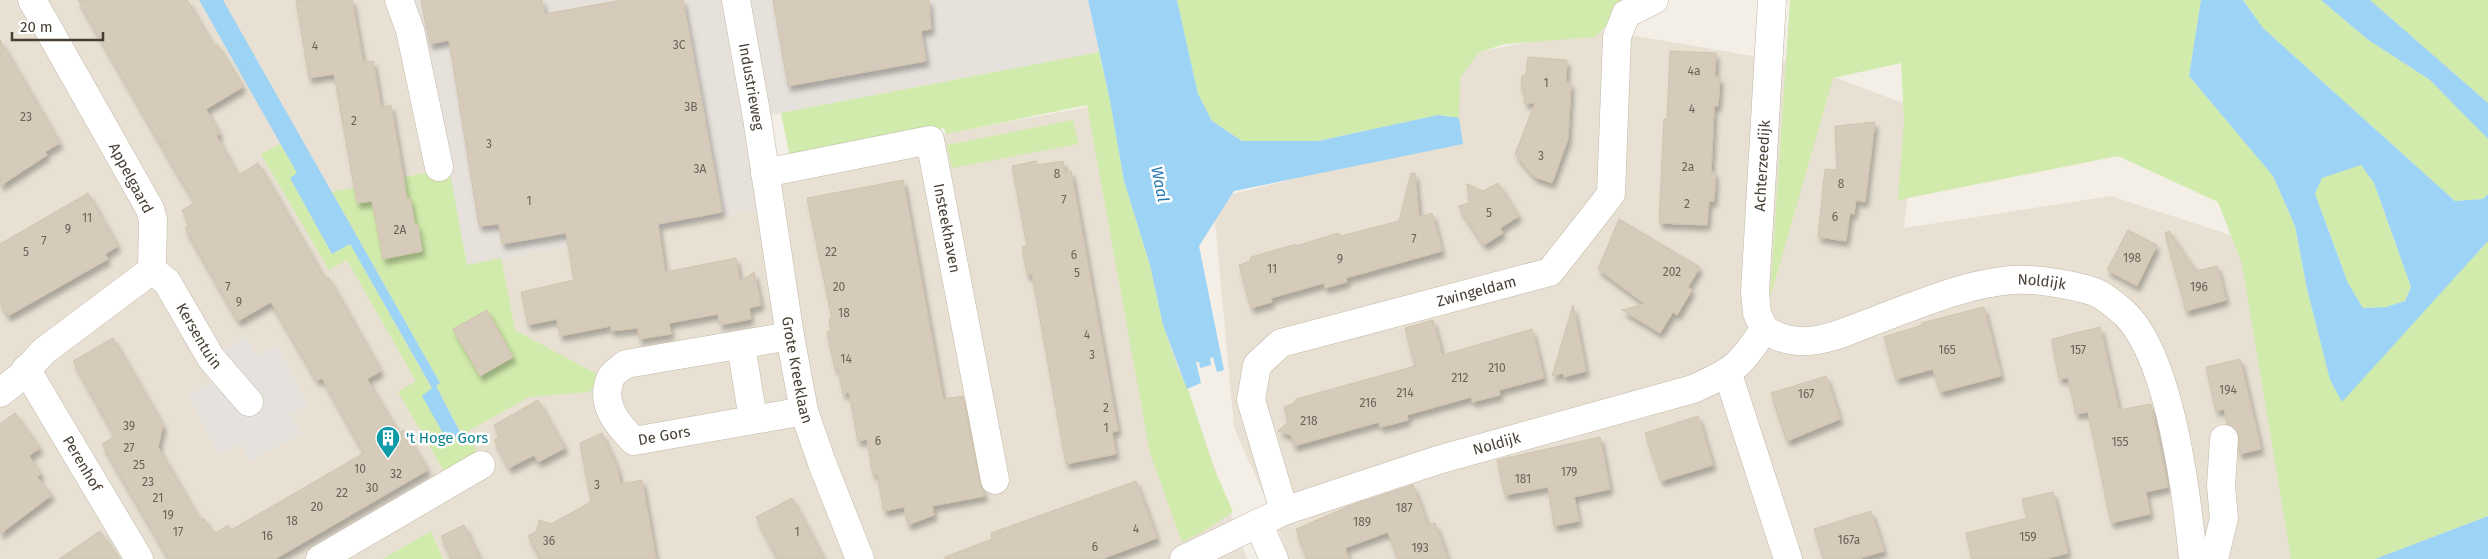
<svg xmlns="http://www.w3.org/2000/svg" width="2488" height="559" font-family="'Fira Sans',sans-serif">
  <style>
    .residential { fill: #e8e1d3 }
    .industrial { fill: #e6e1db }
    .green { fill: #d0ebab }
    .parking { fill: #e5e2de }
    .water { fill: #9dd3f5; fill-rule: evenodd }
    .building { fill: #d6cbba; stroke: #d2c3ad; filter: url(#shadow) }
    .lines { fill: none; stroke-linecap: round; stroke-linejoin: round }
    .minor-casing { stroke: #c0b7a7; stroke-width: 29 }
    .minor { stroke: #fff; stroke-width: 28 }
    .labels { text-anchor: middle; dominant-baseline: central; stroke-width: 5; stroke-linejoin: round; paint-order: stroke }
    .number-label { font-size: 12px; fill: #6b6256 }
    .street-label { font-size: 15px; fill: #473f34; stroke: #fff }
    .culture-label { font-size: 15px; fill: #0d838f; stroke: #fff; text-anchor: start }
    .water-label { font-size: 16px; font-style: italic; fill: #257ab2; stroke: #fff }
  </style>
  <defs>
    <filter id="shadow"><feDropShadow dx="3" dy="5.5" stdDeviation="2.5" flood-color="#0004"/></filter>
  </defs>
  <rect width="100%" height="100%" fill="#f4efe6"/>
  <!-- residential -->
  <g class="residential">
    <polygon points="0,0 396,0 790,163 1087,107 1247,559 0,559"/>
    <polygon points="1594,29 1800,64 1916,108 1904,228 2111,196 2252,242 2325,559 1288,559 1276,522 1234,428 1213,199 1448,140 1459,56"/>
  </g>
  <!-- industrial -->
  <polygon class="industrial" points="396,0 1088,0 1099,52 745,120 758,210 460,267"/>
  <!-- green -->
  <g class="green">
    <polygon points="1177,0 1627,0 1627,5 1595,37 1504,44 1478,53 1460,78 1459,118 1438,115 1318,141 1242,141 1212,121 1198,94"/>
    <polygon points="1790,0 2201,0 2189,76 2273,176 2295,226 2307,289 2330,380 2342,401 2488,241 2488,516 2375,559 2291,559 2242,264 2218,202 2118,156 1898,200 1904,121 1901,63 1833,78 1770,298"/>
    <polygon points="2243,0 2321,0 2367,39 2430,80 2488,139 2488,194 2483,199 2455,201 2263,28"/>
    <polygon points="2370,0 2488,0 2488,103"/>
    <polygon points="1099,52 1110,101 1124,181 1150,265 1163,325 1176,364 1189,392 1213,466 1233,512 1204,531 1182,542 1150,453 1087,105 946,134 944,128 790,157 781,113"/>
    <polygon points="1073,120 1078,144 952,168 947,145"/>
    <polygon points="280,144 297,173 290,178 332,254 350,244 432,389 422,396 461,433 436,386 440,383 332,192 449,168 467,265 501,258 515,330 600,376 590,392 529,397 468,431 478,454 444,471 398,392 416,381 347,260 329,270 261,154"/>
    <polygon points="2361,165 2374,183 2411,287 2405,301 2386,307 2363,308 2348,283 2315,194 2322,178"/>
    <polygon points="431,531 443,559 383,559"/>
  </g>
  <!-- parking -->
  <polygon class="parking" points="246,337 257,356 276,345 309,404 291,414 301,434 250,462 240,444 220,455 187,396 212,382 201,363"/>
  <!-- water -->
  <g class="water">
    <polygon points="199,0 223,0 440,383 436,386 461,434 448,442 422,396 432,388 350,244 332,254 290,178 297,173"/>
    <polygon points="1088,0 1177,0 1198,94 1212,121 1242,141 1318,141 1438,115 1459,118 1463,144 1234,191 1199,246 1224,370 1217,372 1213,357 1210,358 1211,365 1200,368 1199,362 1196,362 1201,383 1187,389 1163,325 1150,265 1124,181 1110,101"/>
    <path d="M2201,0H2243L2263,28L2455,201L2483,199L2488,194V241L2342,402L2330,380L2307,289L2295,226L2273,176L2189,76ZM2361,165L2374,183L2411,287L2405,301L2386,307L2363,308L2348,283L2315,194L2322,178Z"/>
    <polygon points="2321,0 2370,0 2488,103 2488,139 2430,80 2367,39"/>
    <polygon points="2488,516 2488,559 2375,559"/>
  </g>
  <!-- building -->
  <g class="building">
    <polygon points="78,0 187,0 214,46 217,44 243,87 206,109 220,134 216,135 238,175 258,163 325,279 328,277 381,371 367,379 399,433 404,430 428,470 275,559 169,559 102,444 115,436 73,361 113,338 163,425 158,447 200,520 204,518 214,534 228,525 231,530 364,453 322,378 317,381 271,302 238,321 185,228 190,226 182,210 195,203 161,145 166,142 160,143"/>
    <polygon points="296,0 352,0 363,62 373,61 381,107 391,105 407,199 410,198 415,225 418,225 422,251 383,259 372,201 357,203 334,74 309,78"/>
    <polygon points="421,0 542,0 545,14 622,0 683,0 722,212 658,224 665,272 736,258 740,282 754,272 761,305 749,308 751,319 720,325 718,314 669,323 671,334 639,339 638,328 611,331 611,326 560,336 557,319 528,325 521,292 574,280 566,233 502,244 499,224 479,226 449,40 430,44"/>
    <polygon points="773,0 929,0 931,29 921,31 926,61 788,86"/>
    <polygon points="0,40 60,143 45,152 47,155 0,186"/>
    <polygon points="1670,51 1716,53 1715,77 1720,77 1718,106 1714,106 1713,132 1711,172 1715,172 1715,186 1714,201 1709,201 1707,225 1659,223 1664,119 1667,119"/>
    <polygon points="1528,57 1567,60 1566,82 1571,83 1568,139 1552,183 1534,177 1515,154 1535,103 1524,103 1525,91 1521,89 1522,76 1526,74"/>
    <polygon points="1875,122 1865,202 1856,200 1854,214 1850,213 1846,241 1818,237 1825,169 1837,170 1835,126"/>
    <polygon points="1036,161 1037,165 1063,161 1065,173 1071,171 1118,431 1112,432 1116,454 1066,464 1032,274 1027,275 1022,247 1027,246 1012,166"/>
    <polygon points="1411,173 1415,173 1419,217 1432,213 1442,251 1346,278 1347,282 1325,288 1324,283 1271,298 1272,302 1251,308 1239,265 1250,261 1251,257 1296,244 1296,246 1338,233 1341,236 1399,221"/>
    <polygon points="903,180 943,399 963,396 980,483 985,496 932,506 934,515 908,525 904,507 884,511 877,474 873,475 867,439 858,441 849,392 843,394 838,368 835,369 827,332 831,331 829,319 832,318 807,198"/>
    <polygon points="1498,183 1519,216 1500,228 1503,233 1484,245 1458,206 1469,203 1467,184 1483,191"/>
    <polygon points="88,193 118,246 105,254 108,259 8,316 0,302 0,244"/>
    <polygon points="1619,219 1700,267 1688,287 1692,290 1677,315 1673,312 1660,333 1622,310 1645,304 1598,269"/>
    <polygon points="2128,230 2157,245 2137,286 2107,270"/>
    <polygon points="2169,231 2196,271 2217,266 2226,300 2186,311 2165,233"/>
    <polygon points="1573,305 1586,371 1564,377 1563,373 1552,376"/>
    <polygon points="1984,307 2001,376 1940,392 1933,369 1896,379 1884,337 1922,325 1921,323"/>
    <polygon points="487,310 513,357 480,376 453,329"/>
    <polygon points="1433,320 1442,355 1532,329 1544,378 1499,390 1500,395 1472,402 1471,397 1407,415 1408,420 1393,424 1380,427 1379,422 1294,446 1291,435 1278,431 1288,422 1284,407 1294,403 1296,399 1415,366 1405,328"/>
    <polygon points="2100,327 2119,410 2151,404 2168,487 2146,492 2150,514 2111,523 2088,412 2076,414 2068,378 2059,379 2052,343 2052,339"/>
    <polygon points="2240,359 2261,449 2239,454 2238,433 2228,424 2224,409 2216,411 2206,367"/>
    <polygon points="1826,376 1840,419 1787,441 1771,393"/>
    <polygon points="538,400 565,448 538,462 534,455 509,468 494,440 500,437 494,425"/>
    <polygon points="15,413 40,448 29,456 41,474 37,477 52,495 0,534 0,424"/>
    <polygon points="1698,416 1713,465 1661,481 1645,433"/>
    <polygon points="602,433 618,470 620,484 642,480 656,559 541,559 528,536 537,531 539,520 551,524 591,502 580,443"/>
    <polygon points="1600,437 1610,489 1574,497 1579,521 1554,526 1548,487 1505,495 1497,460"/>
    <polygon points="1136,481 1157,538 1102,559 945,559 945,557 992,539 991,533"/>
    <polygon points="1413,485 1428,526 1435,523 1448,559 1398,559 1388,532 1345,548 1349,559 1307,559 1296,529 1354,504"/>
    <polygon points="2053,492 2068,553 2045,559 1972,559 1966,533 2027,518 2022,499"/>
    <polygon points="792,498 824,559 778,559 756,517"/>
    <polygon points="1871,511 1884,551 1858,559 1824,559 1814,529"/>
    <polygon points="464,525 480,559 452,559 441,536"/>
    <polygon points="100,531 119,559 59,559"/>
  </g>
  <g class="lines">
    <defs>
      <g id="minor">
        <polyline points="399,0 410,30 439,167"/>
        <path id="s1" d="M736,0L757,118L790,336L804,411L822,463L860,559"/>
        <path id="s2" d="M765,173L930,140L995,480"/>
        <path id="s3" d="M152,270L167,282L211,358L249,402"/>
        <path id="s4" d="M1764,329C1803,355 1839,334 1879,319C1922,303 1965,284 2012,280C2034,278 2074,285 2095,292C2104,296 2115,305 2123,312C2170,354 2187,496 2193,559"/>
        <path id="s5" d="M1764,329L1757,313L1755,292L1772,0"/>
        <path id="s6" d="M790,336L626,364C621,368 614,372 611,377C599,403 617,424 634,441L804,411"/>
        <polyline points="741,345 753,419"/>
        <path id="s7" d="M26,369L139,559"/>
        <polyline points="1728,374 1788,559"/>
        <polyline points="0,393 20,377 44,351 152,270 153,220 150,209 32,0"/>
        <path id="s8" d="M1284,511L1251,400L1257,365L1281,343L1550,272L1611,194L1617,37L1626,14L1654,0"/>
        <polyline points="1258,523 1274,559"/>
        <polyline points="320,559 481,465"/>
        <path id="s9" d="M1184,559L1284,511L1438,460L1693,389C1733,371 1740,367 1764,329"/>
        <polyline points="2214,559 2224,518 2221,486 2224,439"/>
      </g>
    </defs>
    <!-- minor casing -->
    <use href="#minor" class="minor-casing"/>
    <!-- minor -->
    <use href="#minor" class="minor"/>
  </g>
  <!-- icons -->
  <defs>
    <symbol id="building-pin" viewBox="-11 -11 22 30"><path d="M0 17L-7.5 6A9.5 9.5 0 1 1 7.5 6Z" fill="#0f9aa8" stroke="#fff"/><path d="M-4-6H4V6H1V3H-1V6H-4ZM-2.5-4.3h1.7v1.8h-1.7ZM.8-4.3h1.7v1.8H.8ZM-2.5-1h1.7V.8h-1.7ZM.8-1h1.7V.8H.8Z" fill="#fff"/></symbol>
  </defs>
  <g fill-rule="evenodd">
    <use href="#building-pin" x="374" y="424" width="28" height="38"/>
  </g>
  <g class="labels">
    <!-- number labels -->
    <g class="number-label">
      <text x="679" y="45">3C</text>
      <text x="315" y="46">4</text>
      <text x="1694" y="71">4a</text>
      <text x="1546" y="83">1</text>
      <text x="691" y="107">3B</text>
      <text x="1692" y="109">4</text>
      <text x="26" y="117">23</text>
      <text x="354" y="121">2</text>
      <text x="489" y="144">3</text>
      <text x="1541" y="156">3</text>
      <text x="1688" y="167">2a</text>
      <text x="700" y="169">3A</text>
      <text x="1057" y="174">8</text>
      <text x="1841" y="184">8</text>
      <text x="1064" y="200">7</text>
      <text x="529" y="201">1</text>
      <text x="1687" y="204">2</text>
      <text x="1489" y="213">5</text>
      <text x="1835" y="217">6</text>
      <text x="87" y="218">11</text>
      <text x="68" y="229">9</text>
      <text x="400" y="230">2A</text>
      <text x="1414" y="239">7</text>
      <text x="44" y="241">7</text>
      <text x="26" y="252">5</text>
      <text x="831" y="252">22</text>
      <text x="1074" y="255">6</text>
      <text x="2132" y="258">198</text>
      <text x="1340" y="259">9</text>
      <text x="1272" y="269">11</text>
      <text x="1672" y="272">202</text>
      <text x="1077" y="273">5</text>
      <text x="228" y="287">7</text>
      <text x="839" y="287">20</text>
      <text x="2199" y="287">196</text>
      <text x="239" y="302">9</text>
      <text x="844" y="313">18</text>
      <text x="1087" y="335">4</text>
      <text x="1947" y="350">165</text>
      <text x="2078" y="350">157</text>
      <text x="1092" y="355">3</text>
      <text x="846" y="359">14</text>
      <text x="1497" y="368">210</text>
      <text x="1460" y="378">212</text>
      <text x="2228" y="390">194</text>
      <text x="1405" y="393">214</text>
      <text x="1806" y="394">167</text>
      <text x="1368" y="403">216</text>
      <text x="1106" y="408">2</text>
      <text x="1309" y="421">218</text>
      <text x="129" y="426">39</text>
      <text x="1106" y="428">1</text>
      <text x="878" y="441">6</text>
      <text x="2120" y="442">155</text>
      <text x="129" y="448">27</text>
      <text x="139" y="465">25</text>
      <text x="360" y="469">10</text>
      <text x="1569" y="472">179</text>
      <text x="396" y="474">32</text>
      <text x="1523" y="479">181</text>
      <text x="148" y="482">23</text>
      <text x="597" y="485">3</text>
      <text x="372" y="488">30</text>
      <text x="342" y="493">22</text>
      <text x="158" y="498">21</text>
      <text x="317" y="507">20</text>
      <text x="1404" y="508">187</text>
      <text x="168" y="515">19</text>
      <text x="292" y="521">18</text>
      <text x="1362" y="522">189</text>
      <text x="1136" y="529">4</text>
      <text x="178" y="532">17</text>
      <text x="797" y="532">1</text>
      <text x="267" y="536">16</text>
      <text x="2028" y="537">159</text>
      <text x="1849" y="540">167a</text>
      <text x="549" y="541">36</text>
      <text x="1095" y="547">6</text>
      <text x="1420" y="548">193</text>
    </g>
    <!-- street labels -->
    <g class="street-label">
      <text stroke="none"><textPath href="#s1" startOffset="88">Industrieweg</textPath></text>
      <text stroke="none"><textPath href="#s5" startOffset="165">Achterzeedijk</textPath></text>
      <text transform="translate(131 178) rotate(62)">Appelgaard</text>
      <text stroke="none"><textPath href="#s2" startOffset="258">Insteekhaven</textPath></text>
      <text stroke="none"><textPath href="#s4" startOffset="290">Noldijk</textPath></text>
      <text stroke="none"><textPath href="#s8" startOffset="386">Zwingeldam</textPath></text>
      <text stroke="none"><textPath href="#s3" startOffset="82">Kersentuin</textPath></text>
      <text stroke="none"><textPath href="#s1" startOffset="375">Grote Kreeklaan</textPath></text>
      <text stroke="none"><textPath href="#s6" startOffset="290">De Gors</textPath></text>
      <text stroke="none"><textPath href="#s9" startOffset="334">Noldijk</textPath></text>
      <text stroke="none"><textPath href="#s7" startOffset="110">Perenhof</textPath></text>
    </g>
    <!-- culture labels -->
    <g class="culture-label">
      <text x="406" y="438">'t Hoge Gors</text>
    </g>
    <!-- water labels -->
    <g class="water-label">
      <text transform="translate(1160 184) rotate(78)">Waal</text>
    </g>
  </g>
  <!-- scale -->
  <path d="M12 32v8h91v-8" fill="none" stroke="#473f34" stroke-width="2.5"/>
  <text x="20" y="32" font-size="15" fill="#473f34" stroke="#ffffff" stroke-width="4" paint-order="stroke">20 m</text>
</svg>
